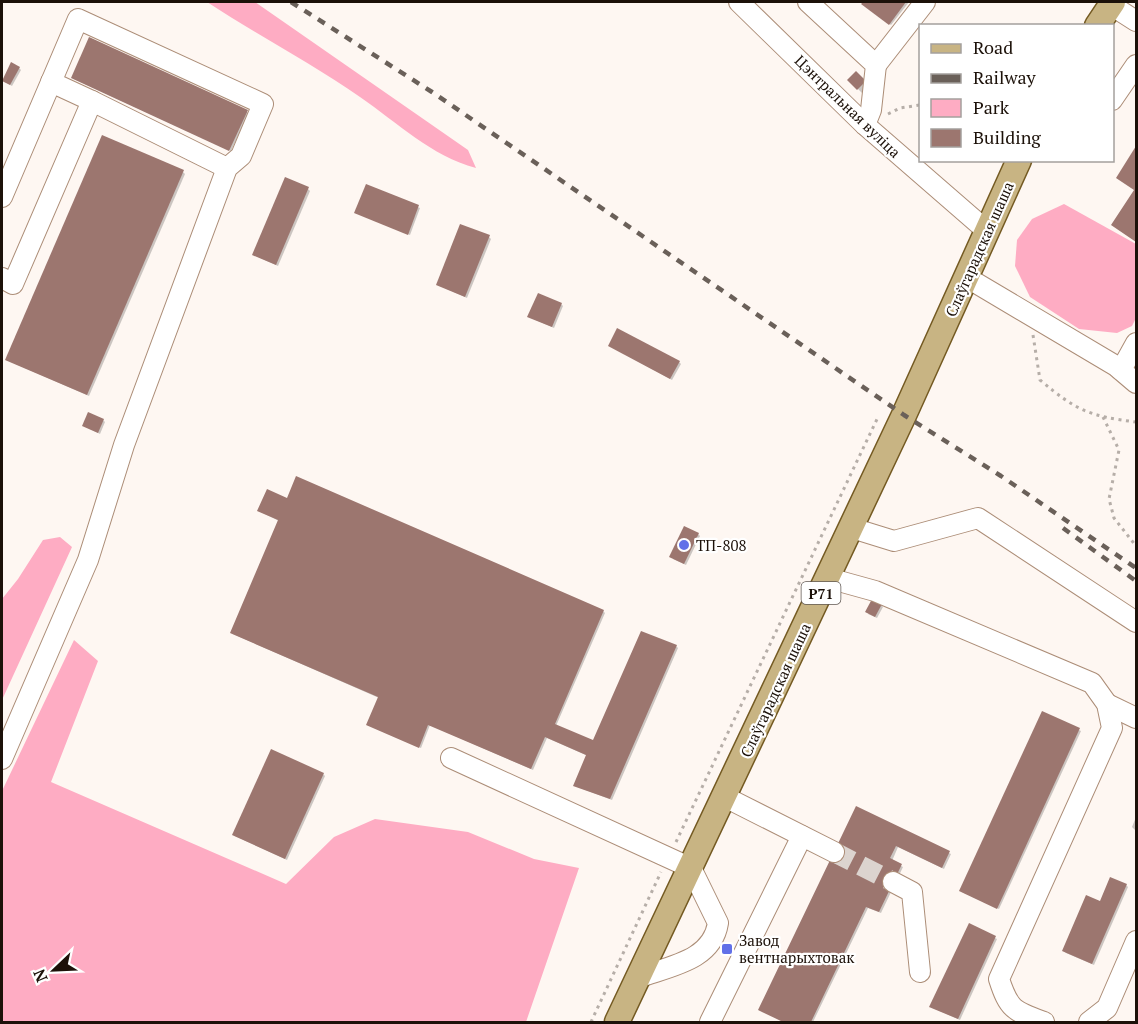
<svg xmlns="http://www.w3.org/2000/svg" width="1138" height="1024" font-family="'PT Serif',serif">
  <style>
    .green { fill: #feacc3 }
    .shadow { fill: #0003 }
    .building { fill: #9c766f }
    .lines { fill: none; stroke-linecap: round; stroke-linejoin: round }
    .minor-tunnel { stroke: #dcd4cf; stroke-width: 20; stroke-dasharray: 20 10; stroke-linecap: butt }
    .minor-casing { stroke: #ac8d77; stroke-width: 22 }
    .major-casing { stroke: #745a22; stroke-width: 27 }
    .path { stroke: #b6aea8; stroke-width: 3; stroke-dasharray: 3 4.5; stroke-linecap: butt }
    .minor { stroke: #fff; stroke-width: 20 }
    .major { stroke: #c8b483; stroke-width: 24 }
    .rail { stroke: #6a6059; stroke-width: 4.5; stroke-dasharray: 8 8; stroke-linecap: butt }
    .poi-dot { fill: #6170e8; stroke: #fff; stroke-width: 2 }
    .labels { text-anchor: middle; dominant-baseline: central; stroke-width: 4.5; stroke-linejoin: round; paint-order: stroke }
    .shield { fill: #fff; stroke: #605853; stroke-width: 1.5 }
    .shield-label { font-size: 14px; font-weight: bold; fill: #1c1109 }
    .street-label { font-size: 15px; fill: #1c1109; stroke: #fff }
    .poi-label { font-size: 15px; fill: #1c1109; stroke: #fff; text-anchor: start }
  </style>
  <rect width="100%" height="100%" fill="#fef7f2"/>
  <!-- green -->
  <g class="green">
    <path d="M207,2H255L468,150L476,168C431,156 398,123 360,97C311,63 257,35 207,2Z"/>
    <polygon points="1064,204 1136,244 1136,318 1132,326 1117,333 1079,329 1030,297 1015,266 1017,240 1032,219"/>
    <polygon points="60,537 72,547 2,700 2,599 18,579 43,540"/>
    <polygon points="74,640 98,661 51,782 286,884 334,837 375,819 468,832 534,859 579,868 526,1022 2,1022 2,791"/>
  </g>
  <!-- shadow -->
  <g class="shadow">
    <polygon points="865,2 909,2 891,25 865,5"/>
    <polygon points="19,68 21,70 12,86 5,82"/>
    <polygon points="856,73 870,86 862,93 849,80"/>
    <polygon points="74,79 247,112 249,113 231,151"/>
    <polygon points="1136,149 1136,241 1113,225 1136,190 1118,177"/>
    <polygon points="183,172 185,174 89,396 9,361"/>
    <polygon points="366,186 420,208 410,235 356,213"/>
    <polygon points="308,189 310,191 278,266 256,256"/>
    <polygon points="489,237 491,239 467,298 438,285"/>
    <polygon points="561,304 563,306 554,328 529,317"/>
    <polygon points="610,346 679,362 681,364 672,380"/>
    <polygon points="103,420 105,422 100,434 84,426"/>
    <polygon points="259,511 603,611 605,613 556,726 594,742 676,646 678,648 612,800 575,786 588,756 547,738 533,770 430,725 421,748 370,726 379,698 233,634 279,521"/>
    <polygon points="698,534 700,536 686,565 673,559"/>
    <polygon points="881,605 883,607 877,618 868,614"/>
    <polygon points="1079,730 1081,731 999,909 962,892"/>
    <polygon points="323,774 325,776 287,860 235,836"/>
    <polygon points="857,808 951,854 944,869 898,847 892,861 903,867 881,913 868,908 813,1022 784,1022 760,1010"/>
    <polygon points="1136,817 1136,831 1132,827"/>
    <polygon points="1126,885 1128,887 1094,965 1066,953 1064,951 1101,903"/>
    <polygon points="969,925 997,939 960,1020 933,1008"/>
  </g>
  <!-- building -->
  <g class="building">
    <polygon points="863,2 906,2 889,25 861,4"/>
    <polygon points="89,37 248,110 229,151 71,78"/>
    <polygon points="11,62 20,67 10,85 2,81"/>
    <polygon points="856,71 866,81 857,90 847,80"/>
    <polygon points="102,135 184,170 87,395 5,360"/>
    <polygon points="1136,146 1136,242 1111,225 1134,190 1116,178"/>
    <polygon points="285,177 309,187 276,265 252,255"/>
    <polygon points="366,184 419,205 408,235 354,213"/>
    <polygon points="460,224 490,235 465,297 436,285"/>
    <polygon points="538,293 562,303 552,327 527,317"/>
    <polygon points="617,328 680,361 670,379 608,346"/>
    <polygon points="88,412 104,419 98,433 82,426"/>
    <polygon points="296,476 604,610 555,724 593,740 641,631 677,645 610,799 573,786 586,755 545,737 531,769 428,725 419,748 366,725 378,697 230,633 278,520 257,511 267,489 287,498"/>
    <polygon points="684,526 699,533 684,564 669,557"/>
    <polygon points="872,599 882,604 875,617 865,612"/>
    <polygon points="1042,711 1080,728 997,909 959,891"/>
    <polygon points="271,749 324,773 285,859 232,835"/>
    <polygon points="856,806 950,851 942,868 896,846 890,858 902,864 879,912 866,907 811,1022 783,1022 758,1010"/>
    <polygon points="1110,877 1127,884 1092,964 1062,951 1086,895 1100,901"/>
    <polygon points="969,923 996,936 958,1019 929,1007"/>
  </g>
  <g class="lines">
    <!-- minor-tunnel -->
    <polyline class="minor-tunnel" points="834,852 893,882"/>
    <defs>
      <g id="minor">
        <polyline points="739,2 865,125 987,231"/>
        <polyline points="808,2 876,65 871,110 865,125"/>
        <polyline points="1111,5 1136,21"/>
        <polyline points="876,65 925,2"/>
        <polyline points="51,82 92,101"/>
        <polyline points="1112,100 1136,65"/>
        <polyline points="2,197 78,19 263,104 241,156 227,168 124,445 88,560 2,759"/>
        <polyline points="966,277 1116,366 1136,383"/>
        <polyline points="2,278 13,284 92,101 227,168"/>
        <polyline points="1121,370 1136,343"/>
        <polyline points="852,528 894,541 978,518 1136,622"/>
        <path d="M828,578L875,591L1092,683L1107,704L1112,728L999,979C1009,1010 1014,1011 1044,1022"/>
        <polyline points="1107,704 1136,718"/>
        <path d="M451,758L691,868L718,923C712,961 670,966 637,978"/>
        <polyline points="725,797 834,852"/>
        <polyline points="893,882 912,892 920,972"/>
        <polyline points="710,1022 802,836"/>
        <polyline points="1089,1022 1107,1008 1136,941"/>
      </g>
      <g id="major">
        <polyline points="1097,26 1113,2"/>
        <polyline points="617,1022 904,415 1019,160"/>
      </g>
    </defs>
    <!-- minor casing -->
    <use href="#minor" class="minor-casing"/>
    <!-- major casing -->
    <use href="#major" class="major-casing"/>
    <!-- path -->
    <g class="path">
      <polyline points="888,114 900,108 920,105"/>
      <path d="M1033,335L1040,380C1077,411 1089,416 1136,422"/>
      <polyline points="1103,417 1119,450 1109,499 1114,518 1136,546"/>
      <polyline points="676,842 878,417"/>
      <polyline points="591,1022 661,872"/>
    </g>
    <!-- minor -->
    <use href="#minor" class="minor"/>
    <!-- major -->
    <use href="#major" class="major"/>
    <!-- rail -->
    <g class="rail">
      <polyline points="291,2 432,92 904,415 1001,476 1136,568"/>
      <polyline points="1063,528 1136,581"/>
    </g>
  </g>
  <!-- markers -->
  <g class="poi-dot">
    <circle cx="684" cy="545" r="6"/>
    <rect x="721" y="943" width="12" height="12" rx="3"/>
  </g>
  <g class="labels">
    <!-- shield labels -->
    <rect class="shield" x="801.5" y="582" width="39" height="22" rx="4.5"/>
    <g class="shield-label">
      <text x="821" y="593">Р71</text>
    </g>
    <!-- street labels -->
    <g class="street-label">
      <text transform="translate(848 106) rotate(44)">Цэнтральная вуліца</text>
      <text transform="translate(979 249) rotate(-66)">Слаўгарадская шаша</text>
      <text transform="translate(775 690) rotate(-65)">Слаўгарадская шаша</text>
    </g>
    <!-- poi labels -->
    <g class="poi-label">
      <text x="696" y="545">ТП-808</text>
      <text x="739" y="940">Завод<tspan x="739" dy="17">вентнарыхтовак</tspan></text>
    </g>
  </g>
  <!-- border -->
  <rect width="1138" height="1024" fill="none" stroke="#1c1109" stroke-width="6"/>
  <!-- legend -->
  <rect x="919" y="24" width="195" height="138" fill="#ffffff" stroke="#a4a09d" stroke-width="1.5"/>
  <rect x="931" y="44" width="30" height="9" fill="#c8b483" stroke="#a4a09d" stroke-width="1.5"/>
  <text x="973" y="54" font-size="18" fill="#1c1109">Road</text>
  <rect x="931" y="74" width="30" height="9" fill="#6a6059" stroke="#a4a09d" stroke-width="1.5"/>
  <text x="973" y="84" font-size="18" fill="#1c1109">Railway</text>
  <rect x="931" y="99" width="30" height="18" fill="#feacc3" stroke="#a4a09d" stroke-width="1.5"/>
  <text x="973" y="114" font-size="18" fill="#1c1109">Park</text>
  <rect x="931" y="129" width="30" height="18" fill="#9c766f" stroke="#a4a09d" stroke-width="1.5"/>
  <text x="973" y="144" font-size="18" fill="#1c1109">Building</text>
  <!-- north arrow -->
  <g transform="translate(54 970) rotate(247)" stroke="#ffffff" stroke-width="4.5" paint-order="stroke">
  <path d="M0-4.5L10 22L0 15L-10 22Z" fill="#1c1109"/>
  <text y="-9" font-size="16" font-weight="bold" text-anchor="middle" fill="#1c1109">N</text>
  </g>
</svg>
